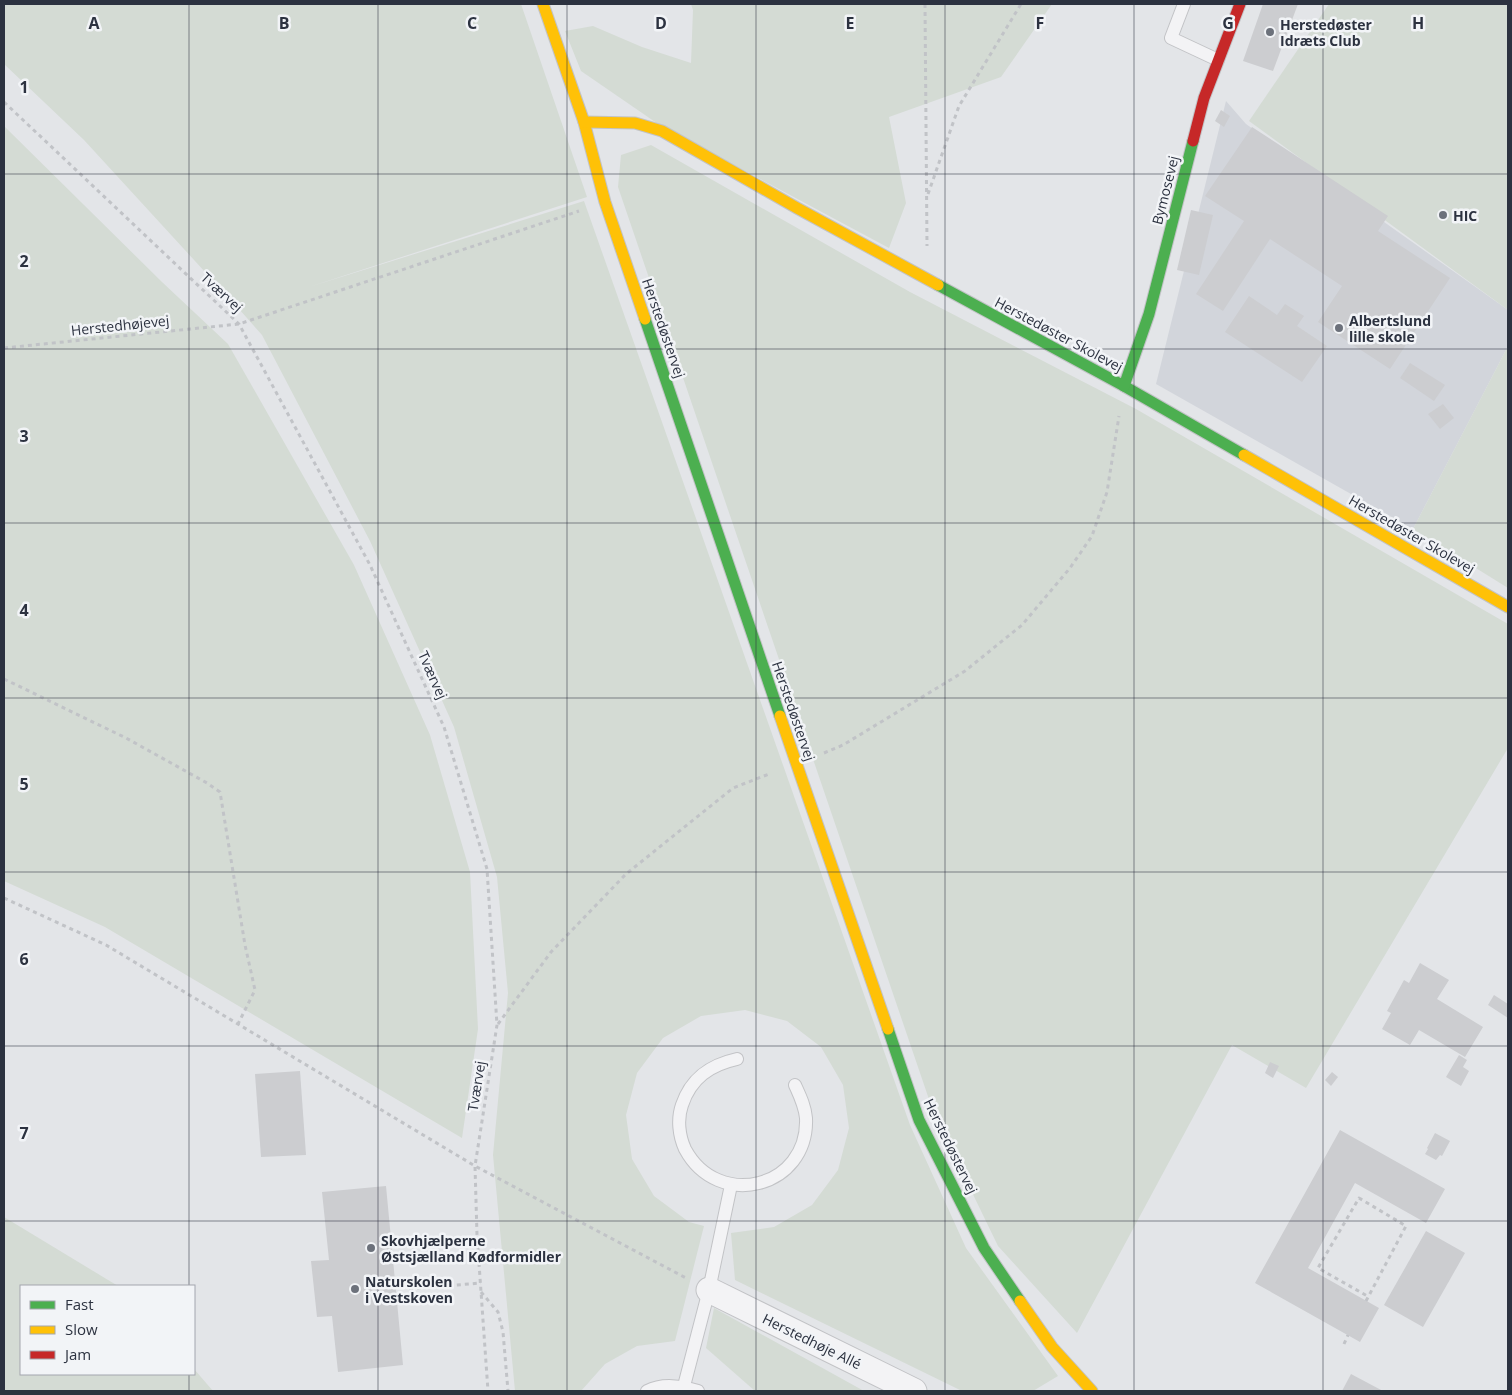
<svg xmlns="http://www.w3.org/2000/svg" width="1512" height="1395" font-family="'Open Sans',sans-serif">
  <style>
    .built { fill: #d2d5db }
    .green { fill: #d4dbd4 }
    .building { fill: #cccdd0 }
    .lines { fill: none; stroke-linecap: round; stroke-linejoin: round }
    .lane-casing { stroke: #c2c3c6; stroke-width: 14 }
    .street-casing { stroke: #c2c3c6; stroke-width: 27 }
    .fast-casing { stroke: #c2c3c6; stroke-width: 13 }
    .slow-casing { stroke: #c2c3c6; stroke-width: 13 }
    .jam-casing { stroke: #c2c3c6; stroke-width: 13 }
    .path { stroke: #c1c3c7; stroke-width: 3; stroke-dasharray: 4 4; stroke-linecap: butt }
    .lane { stroke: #f3f3f5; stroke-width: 12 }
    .street { stroke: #f3f3f5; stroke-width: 25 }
    .fast { stroke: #4caf50; stroke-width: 11 }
    .slow { stroke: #ffc107; stroke-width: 11 }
    .jam { stroke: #c62828; stroke-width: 11 }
    .grid { fill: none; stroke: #2c3240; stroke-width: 1; stroke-opacity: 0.55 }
    .poi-dot { fill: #6c717b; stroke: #f2f4f7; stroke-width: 2 }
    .labels { text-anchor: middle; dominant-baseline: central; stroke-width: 5; stroke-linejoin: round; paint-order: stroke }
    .poi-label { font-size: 14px; font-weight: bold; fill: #2c3240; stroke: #f2f4f7; text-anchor: start }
    .street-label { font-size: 14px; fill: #2c3240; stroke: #f2f4f7 }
    .grid-label { font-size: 16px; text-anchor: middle; font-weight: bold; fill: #2c3240; stroke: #f2f4f7; stroke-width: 5; stroke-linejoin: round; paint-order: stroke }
  </style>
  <rect width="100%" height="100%" fill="#e3e5e8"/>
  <!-- built -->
  <polygon class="built" points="1226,101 1246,124 1508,310 1508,346 1413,529 1156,384"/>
  <!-- green -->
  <g class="green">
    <polygon points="4,4 521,4 587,197 309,287 584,201 910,1125 966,1248 1058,1376 1033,1391 962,1391 735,1280 731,1233 774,1227 812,1205 838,1170 849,1128 843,1085 821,1047 787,1021 745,1010 701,1016 663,1038 637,1073 626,1115 632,1159 654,1196 689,1222 704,1226 675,1341 637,1346 605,1364 581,1391 515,1391 493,1155 508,993 497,877 454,727 370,541 262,335 239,309 84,140 4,64"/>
    <polygon points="691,4 1052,4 1001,77 889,117 906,203 889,248 661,126 581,71 565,31 593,26 642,47 691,63 693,10"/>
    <polygon points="1329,4 1508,4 1508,310 1249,121"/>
    <polygon points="4,126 162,282 228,344 354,565 430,735 470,872 478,1029 462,1138 105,927 4,881"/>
    <polygon points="651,145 910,292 1136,409 1508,624 1508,748 1306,1088 1232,1045 1077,1333 998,1246 934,1114 618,187 621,155"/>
    <polygon points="1508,346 1508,588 1413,529"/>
    <polygon points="4,1217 118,1286 21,1286 21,1374 194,1374 194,1369 213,1391 4,1391"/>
    <polygon points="714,1308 864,1391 755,1391 706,1348"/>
  </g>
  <!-- building -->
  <g class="building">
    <polygon points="1263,4 1298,4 1273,71 1243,61"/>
    <polygon points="1221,110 1230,116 1224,127 1215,121"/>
    <polygon points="1252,127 1388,216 1378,231 1450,278 1390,369 1318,322 1342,286 1270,239 1223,311 1196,294 1244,221 1205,196"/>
    <polygon points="1191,210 1213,215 1199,275 1177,270"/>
    <polygon points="1249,296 1277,315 1285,304 1304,316 1297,326 1327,346 1302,382 1225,332"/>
    <polygon points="1410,363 1445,385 1434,401 1400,378"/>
    <polygon points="1443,404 1454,418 1440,429 1428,414"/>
    <polygon points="1420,963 1449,980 1437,999 1483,1027 1465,1057 1419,1030 1410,1045 1382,1029 1391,1013 1387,1011 1404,980 1409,983"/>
    <polygon points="1494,995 1508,1004 1508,1018 1488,1005"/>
    <polygon points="1459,1055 1467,1060 1463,1067 1469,1071 1461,1086 1446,1077"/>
    <polygon points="1270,1062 1279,1066 1273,1078 1265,1073"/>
    <polygon points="300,1071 306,1155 261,1157 255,1074"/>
    <polygon points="1332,1072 1338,1077 1331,1086 1325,1080"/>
    <polygon points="1340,1130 1445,1189 1426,1223 1355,1183 1308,1268 1379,1308 1360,1342 1255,1283"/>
    <polygon points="1435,1133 1450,1141 1442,1156 1440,1155 1436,1160 1425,1154 1428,1149 1427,1148"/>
    <polygon points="386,1186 403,1365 338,1372 332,1316 317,1317 311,1261 329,1260 322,1192"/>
    <polygon points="1426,1231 1465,1253 1423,1327 1384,1305"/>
    <polygon points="1351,1374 1383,1391 1342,1391"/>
  </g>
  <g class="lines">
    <defs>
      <g id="lane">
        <polyline points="1184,4 1171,38 1218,60"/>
        <path d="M737,1059C710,1065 691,1078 682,1105C677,1119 679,1136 685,1149C718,1211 809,1188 806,1118C805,1106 800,1096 795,1085"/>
        <polyline points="684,1386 709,1290 731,1185"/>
        <path d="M647,1391C663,1383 681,1386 698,1391"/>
      </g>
      <polyline id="street" points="709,1290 914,1391"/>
      <g id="fast">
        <polyline points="938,285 1124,386 1244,455"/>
        <polyline points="645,319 780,716"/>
        <polyline points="1124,386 1149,314 1193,141"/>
        <polyline points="888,1029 919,1120 984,1248 1020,1301"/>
      </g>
      <g id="slow">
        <polyline points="543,4 584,122 605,202 645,319"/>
        <polyline points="584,122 635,123 662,131 797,208 938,285"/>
        <polyline points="1244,455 1508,607"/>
        <polyline points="780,716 888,1029"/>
        <polyline points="1020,1301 1052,1347 1092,1391"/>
      </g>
      <polyline id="jam" points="1193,141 1204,98 1240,4"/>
    </defs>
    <!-- lane casing -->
    <use href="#lane" class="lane-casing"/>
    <!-- street casing -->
    <use href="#street" class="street-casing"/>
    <!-- fast casing -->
    <use href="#fast" class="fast-casing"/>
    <!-- slow casing -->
    <use href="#slow" class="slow-casing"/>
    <!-- jam casing -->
    <use href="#jam" class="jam-casing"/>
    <!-- path -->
    <g class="path">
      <polyline points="925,4 927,246"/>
      <polyline points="4,102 239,324 370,565 444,727 487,869 497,1025 475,1166 477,1235 488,1391"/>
      <polyline points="928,194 959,106 1021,4"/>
      <polyline points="4,348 239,324 579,211"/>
      <polyline points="4,679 126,738 207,783 220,792 245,945 255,990 238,1024"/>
      <polyline points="824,753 843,745 965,671 1022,625 1070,568 1092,536 1107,492 1119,416"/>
      <polyline points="4,898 106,945 475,1166 686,1278"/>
      <polyline points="498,1024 551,952 626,874 733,788 769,774"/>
      <polyline points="409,1289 481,1283"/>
      <polyline points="481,1292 498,1312 503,1332 508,1391"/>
      <polyline points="1366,1301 1406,1226 1359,1198 1318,1268 1369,1297"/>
      <polyline points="1344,1344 1348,1335"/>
    </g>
    <!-- lane -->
    <use href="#lane" class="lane"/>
    <!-- street -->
    <use href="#street" class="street"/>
    <!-- fast -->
    <use href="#fast" class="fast"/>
    <!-- slow -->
    <use href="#slow" class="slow"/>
    <!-- jam -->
    <use href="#jam" class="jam"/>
  </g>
  <!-- grid -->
  <path class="grid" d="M189,4V1286M378,4V1391M567,4V1391M756,4V1391M945,4V1391M1134,4V1391M1323,4V1391M4,174H1508M4,349H1508M4,523H1508M4,698H1508M4,872H1508M4,1046H1508M4,1221H1508M189,1374V1391"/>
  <!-- markers -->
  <g class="poi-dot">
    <circle cx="1270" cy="32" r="5"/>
    <circle cx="1443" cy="215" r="5"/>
    <circle cx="1339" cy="328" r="5"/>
    <circle cx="371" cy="1248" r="5"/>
    <circle cx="355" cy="1289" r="5"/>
  </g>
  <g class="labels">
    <!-- poi labels -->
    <g class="poi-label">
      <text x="1280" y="24">Herstedøster<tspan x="1280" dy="16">Idræts Club</tspan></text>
      <text x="1453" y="215">HIC</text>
      <text x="1349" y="320">Albertslund<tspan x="1349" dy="16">lille skole</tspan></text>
      <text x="381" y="1240">Skovhjælperne<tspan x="381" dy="16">Østsjælland Kødformidler</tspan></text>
      <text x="365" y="1281">Naturskolen<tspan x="365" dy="16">i Vestskoven</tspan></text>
    </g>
    <!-- street labels -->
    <g class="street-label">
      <text transform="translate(1165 190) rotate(-76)">Bymosevej</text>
      <text transform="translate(222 292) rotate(43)">Tværvej</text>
      <text transform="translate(120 325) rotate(-6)">Herstedhøjevej</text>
      <text transform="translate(664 328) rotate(71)">Herstedøstervej</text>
      <text transform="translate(1059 334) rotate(28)">Herstedøster Skolevej</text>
      <text transform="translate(1412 534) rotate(30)">Herstedøster Skolevej</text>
      <text transform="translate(433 675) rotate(66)">Tværvej</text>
      <text transform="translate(794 711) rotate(71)">Herstedøstervej</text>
      <text transform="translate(476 1086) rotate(-81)">Tværvej</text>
      <text transform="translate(951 1146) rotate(64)">Herstedøstervej</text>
      <text transform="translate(812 1341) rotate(26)">Herstedhøje Allé</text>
    </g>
  </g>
  <g class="grid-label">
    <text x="94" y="29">A</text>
    <text x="284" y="29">B</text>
    <text x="472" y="29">C</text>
    <text x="661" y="29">D</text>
    <text x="850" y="29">E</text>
    <text x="1040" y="29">F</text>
    <text x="1228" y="29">G</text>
    <text x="1418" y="29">H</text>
    <text x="24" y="93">1</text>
    <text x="24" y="267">2</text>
    <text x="24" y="442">3</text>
    <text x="24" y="616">4</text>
    <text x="24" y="790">5</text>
    <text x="24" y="965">6</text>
    <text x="24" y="1139">7</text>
  </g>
  <!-- border -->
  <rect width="1512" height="1395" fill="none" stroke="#2c3240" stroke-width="10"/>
  <!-- legend -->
  <rect x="20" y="1285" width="175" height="90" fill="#f2f4f7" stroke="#a3a6ae"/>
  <rect x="30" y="1301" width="25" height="8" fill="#4caf50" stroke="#a3a6ae"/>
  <text x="65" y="1310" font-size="15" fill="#2c3240">Fast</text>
  <rect x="30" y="1326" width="25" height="8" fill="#ffc107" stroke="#a3a6ae"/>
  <text x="65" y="1335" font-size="15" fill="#2c3240">Slow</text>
  <rect x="30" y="1351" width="25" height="8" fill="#c62828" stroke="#a3a6ae"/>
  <text x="65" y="1360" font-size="15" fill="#2c3240">Jam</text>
</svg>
